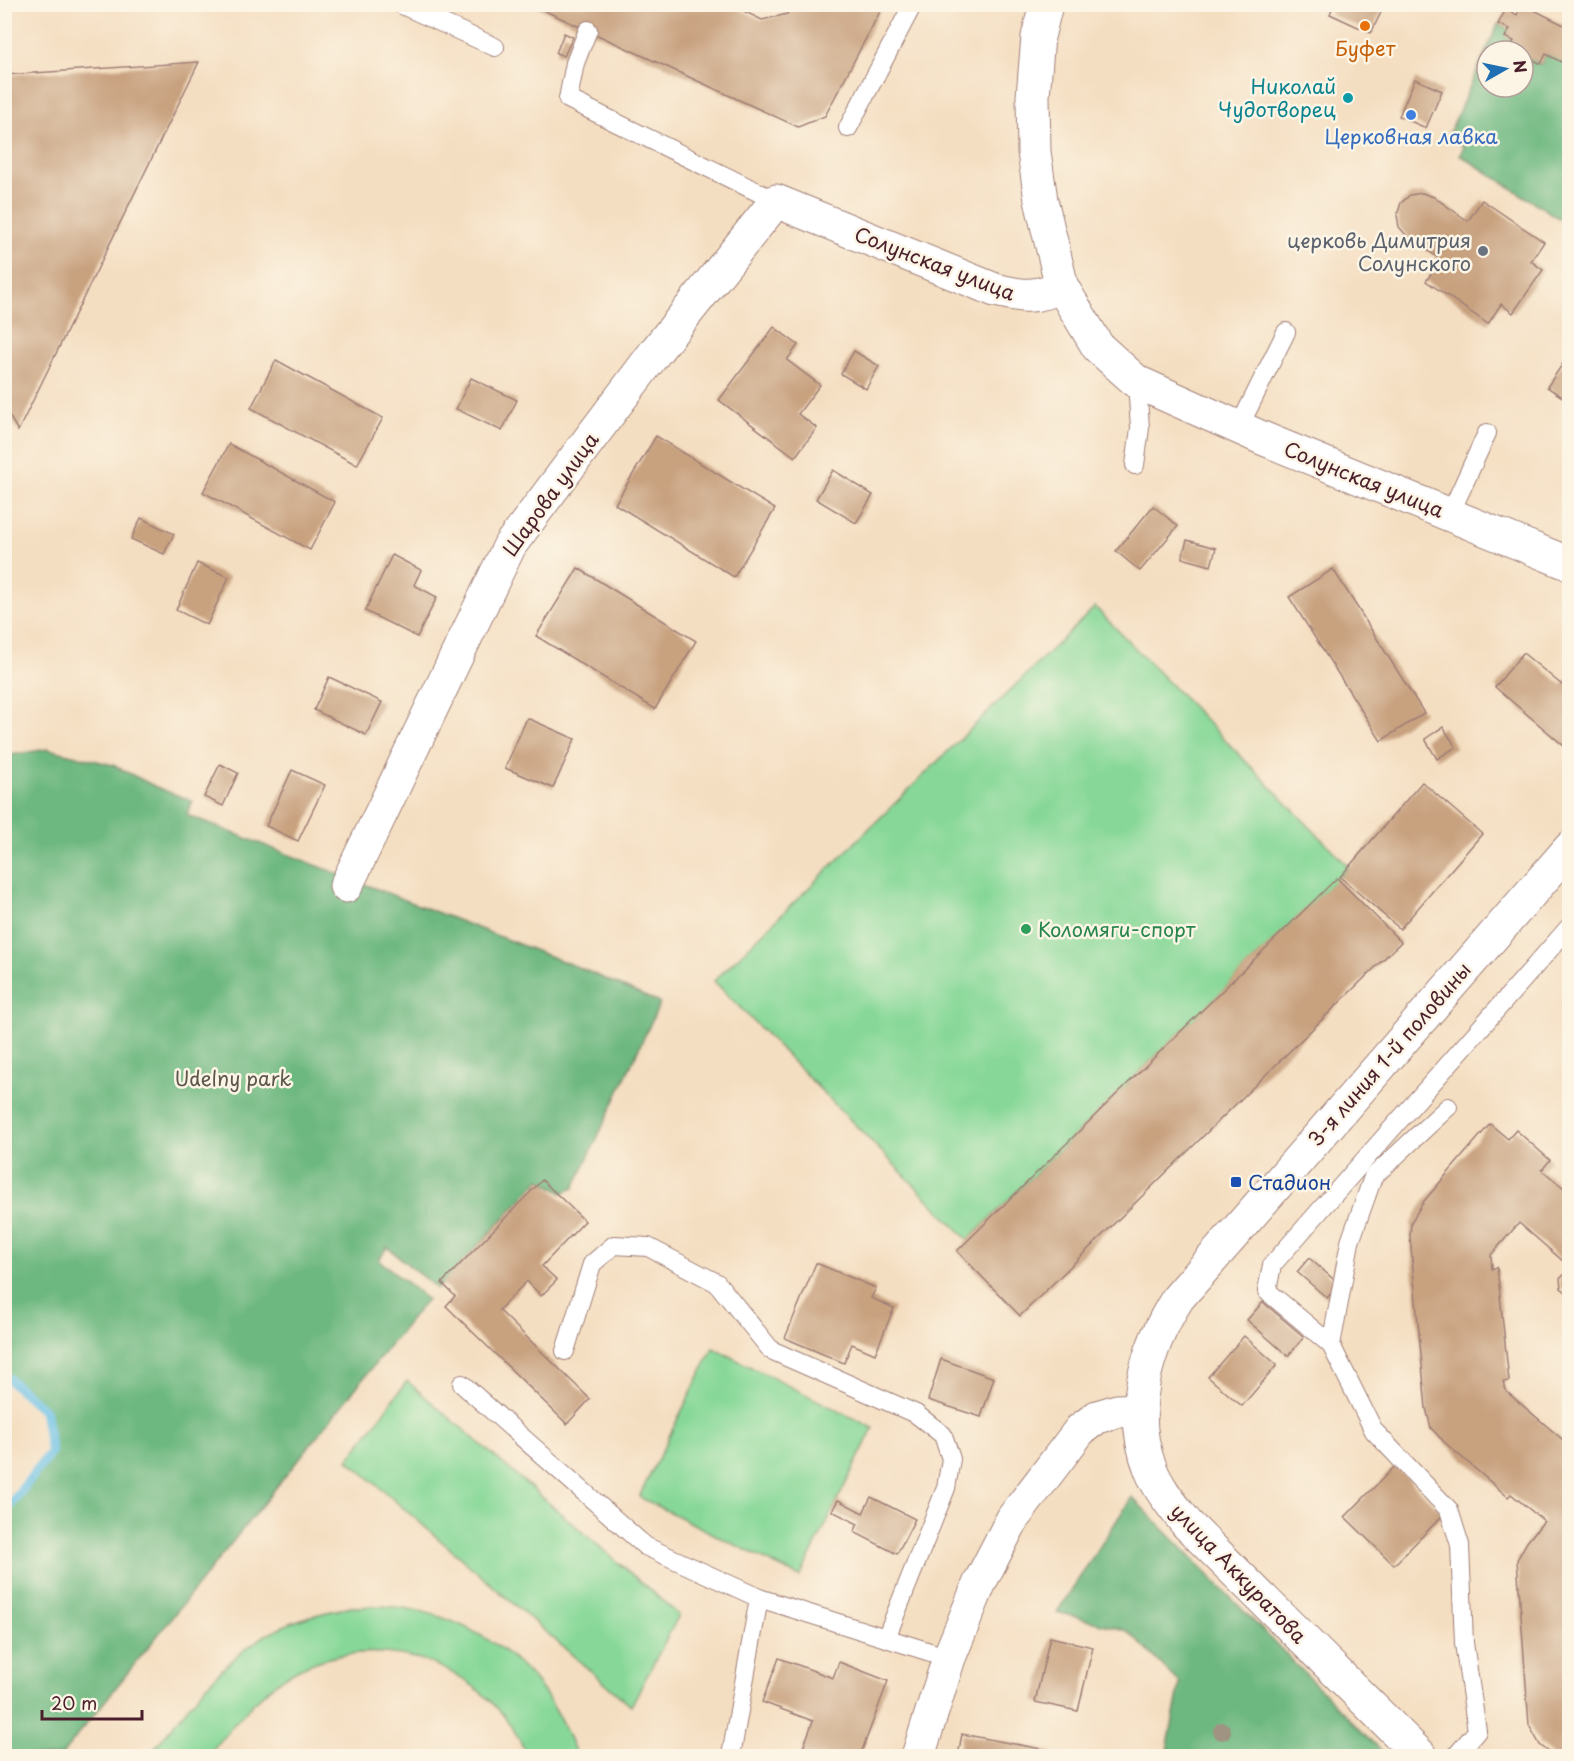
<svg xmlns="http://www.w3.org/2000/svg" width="1574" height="1761" font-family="'Playpen Sans',sans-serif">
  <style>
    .green { fill: #87d898; stroke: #687c62; stroke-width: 1.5 }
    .forest { fill: #6db880; stroke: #5c6c56; stroke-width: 1.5 }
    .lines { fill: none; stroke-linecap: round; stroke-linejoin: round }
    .stream { stroke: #6ac1e7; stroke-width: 10 }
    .building { fill: #c8a17f }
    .service-casing { stroke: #9f7e76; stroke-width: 20 }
    .minor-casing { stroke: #9f7e76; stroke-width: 35 }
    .tertiary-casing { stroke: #9f7e76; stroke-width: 35 }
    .service { stroke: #fff; stroke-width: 18 }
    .minor { stroke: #fff; stroke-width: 33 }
    .tertiary { stroke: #fff; stroke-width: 33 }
    .tree { fill: #a09381 }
    .food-dot { fill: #e8710a; stroke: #fcf5e5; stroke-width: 2 }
    .culture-dot { fill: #0f9aa8; stroke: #fcf5e5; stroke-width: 2 }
    .shop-dot { fill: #3f7fe0; stroke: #fcf5e5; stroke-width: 2 }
    .worship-dot { fill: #6b7280; stroke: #fcf5e5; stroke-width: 2 }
    .leisure-dot { fill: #2e9e5b; stroke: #fcf5e5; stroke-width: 2 }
    .transit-dot { fill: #1a4fb4; stroke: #fcf5e5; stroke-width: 2 }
    .labels { text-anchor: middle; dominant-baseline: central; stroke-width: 5; stroke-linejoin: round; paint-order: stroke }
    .food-label { font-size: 20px; fill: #c56008; stroke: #fcf5e5 }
    .culture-label { font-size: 20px; fill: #0d838f; stroke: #fcf5e5; text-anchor: end }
    .shop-label { font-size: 20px; fill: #366cbe; stroke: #fcf5e5 }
    .worship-label { font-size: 20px; fill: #5b616d; stroke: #fcf5e5; text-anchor: end }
    .street-label { font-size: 20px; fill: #4a1f2b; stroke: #fcf5e5 }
    .leisure-label { font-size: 20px; fill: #27864d; stroke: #fcf5e5; text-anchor: start }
    .park-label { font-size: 20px; fill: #5c564c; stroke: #fcf5e5 }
    .transit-label { font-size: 20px; fill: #164399; stroke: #fcf5e5; text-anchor: start }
  </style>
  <rect width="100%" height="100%" fill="#fcf5e5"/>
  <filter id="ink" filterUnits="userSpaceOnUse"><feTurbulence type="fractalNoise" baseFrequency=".0167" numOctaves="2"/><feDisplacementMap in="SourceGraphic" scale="12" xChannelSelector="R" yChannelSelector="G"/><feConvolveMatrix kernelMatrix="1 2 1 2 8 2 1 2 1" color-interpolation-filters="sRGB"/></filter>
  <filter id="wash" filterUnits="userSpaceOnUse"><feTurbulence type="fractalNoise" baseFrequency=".008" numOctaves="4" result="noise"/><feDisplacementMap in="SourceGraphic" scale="24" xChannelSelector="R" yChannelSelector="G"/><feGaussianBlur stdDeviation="1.35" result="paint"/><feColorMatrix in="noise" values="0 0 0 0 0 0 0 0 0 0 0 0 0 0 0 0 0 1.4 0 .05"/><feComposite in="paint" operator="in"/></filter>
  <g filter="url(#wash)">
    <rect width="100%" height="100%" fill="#f4dec1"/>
    <!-- green -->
    <g class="green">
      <polygon points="1095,607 1349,867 968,1240 714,981"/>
      <polygon points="713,1348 873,1428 800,1577 639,1497"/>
      <polygon points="407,1381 679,1615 631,1706 348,1460"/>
      <path d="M352,1607C365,1607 380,1605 394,1607C448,1612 503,1641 537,1683C555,1705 567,1731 577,1756H527C491,1666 382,1626 295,1671C259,1690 233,1726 207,1756H148C185,1712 221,1659 273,1631C298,1618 325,1612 352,1607Z"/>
    </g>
    <!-- forest -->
    <g class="forest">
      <polygon points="1498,24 1510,29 1505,37 1514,41 1516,51 1487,51 1487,87 1523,87 1523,55 1541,64 1546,54 1569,64 1569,225 1460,155 1464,146 1447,138"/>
      <polygon points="48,749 113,765 156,787 192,801 187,815 580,968 660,1003 574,1188 562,1193 540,1179 437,1289 387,1247 379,1260 427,1299 61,1756 5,1756 4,1513 51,1452 45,1411 5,1375 5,756"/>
      <polygon points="1132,1497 1386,1756 1166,1756 1180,1683 1128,1631 1057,1612"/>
    </g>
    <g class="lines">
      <!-- stream -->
      <polyline class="stream" points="4,1375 45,1411 51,1452 4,1513"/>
    </g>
    <g id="blocks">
      <!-- building -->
      <g class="building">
        <polygon points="530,4 729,4 762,20 787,14 792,4 884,4 825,116 798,127"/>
        <polygon points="1334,4 1385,4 1371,33 1330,14"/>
        <polygon points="1522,4 1570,28 1569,66 1546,54 1541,64 1523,55 1523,51 1516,51 1510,48 1514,41 1505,37 1510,29 1498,24 1506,9 1517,15"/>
        <polygon points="564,33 573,37 564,56 556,53"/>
        <polygon points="199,62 18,431 4,407 4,75"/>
        <polygon points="1415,79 1442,91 1426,128 1399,116"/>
        <polygon points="1422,193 1434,197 1468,221 1482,200 1544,242 1531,261 1543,270 1513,313 1501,304 1488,324 1426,281 1441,260 1407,236 1399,227 1397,215 1401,203 1410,195"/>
        <polygon points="774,327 798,345 787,360 820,385 798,414 817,428 795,457 719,400"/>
        <polygon points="854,351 879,366 866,389 841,374"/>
        <polygon points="1570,353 1570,402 1547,387"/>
        <polygon points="276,360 383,418 357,465 251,408"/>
        <polygon points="471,378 517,400 502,431 456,409"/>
        <polygon points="656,436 775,509 734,577 615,504"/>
        <polygon points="229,444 335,502 310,550 203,492"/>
        <polygon points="833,470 873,495 856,523 816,499"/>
        <polygon points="1153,506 1178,526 1140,571 1116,551"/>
        <polygon points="141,518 174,534 164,554 131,539"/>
        <polygon points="1187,540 1216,548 1211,566 1182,558"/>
        <polygon points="392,555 421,570 414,585 437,597 417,637 365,611"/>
        <polygon points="197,563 229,577 207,625 176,610"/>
        <polygon points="578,568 696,641 655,709 536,636"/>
        <polygon points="1333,569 1424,713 1381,741 1289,597"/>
        <polygon points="1523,653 1562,685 1570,676 1570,751 1495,687"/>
        <polygon points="329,677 382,702 366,735 314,710"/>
        <polygon points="527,718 575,739 553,788 505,768"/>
        <polygon points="1443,727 1456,747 1437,759 1425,739"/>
        <polygon points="220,764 238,773 223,806 204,797"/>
        <polygon points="292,770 325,785 298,841 266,826"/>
        <polygon points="1422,782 1482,834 1400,929 1340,877"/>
        <polygon points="1337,878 1401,942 1020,1316 957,1251"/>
        <polygon points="1490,1124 1508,1139 1516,1130 1550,1160 1542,1170 1570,1193 1570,1267 1519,1223 1491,1255 1492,1269 1497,1267 1509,1381 1503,1382 1507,1392 1570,1446 1570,1756 1554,1756 1540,1745 1529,1725 1517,1560 1527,1542 1544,1521 1511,1494 1508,1497 1444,1442 1431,1428 1426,1408 1410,1237 1411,1222 1424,1201"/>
        <polygon points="542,1180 585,1221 542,1266 557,1280 541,1296 527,1281 499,1310 590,1399 567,1424 446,1306 455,1296 442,1283"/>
        <polygon points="1309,1258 1339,1284 1327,1298 1297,1272"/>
        <polygon points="816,1263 876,1288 871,1298 894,1308 875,1354 852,1344 844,1363 785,1338"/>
        <polygon points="1570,1268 1570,1295 1561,1288 1560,1279"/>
        <polygon points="1263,1302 1304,1337 1288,1356 1247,1320"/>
        <polygon points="1244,1336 1277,1365 1242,1406 1208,1377"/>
        <polygon points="941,1359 994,1378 981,1417 928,1400"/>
        <polygon points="1395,1466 1444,1514 1394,1565 1345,1517"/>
        <polygon points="871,1497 915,1519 897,1554 854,1532 858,1524 832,1511 838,1500 863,1513"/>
        <polygon points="1050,1637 1093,1647 1078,1711 1035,1702"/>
        <polygon points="779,1658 833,1678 839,1662 888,1681 860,1756 800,1756 813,1721 762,1702"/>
        <polygon points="962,1734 1052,1751 1051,1756 958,1756"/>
      </g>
    </g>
  </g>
  <g filter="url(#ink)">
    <use href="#blocks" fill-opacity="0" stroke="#9f7e76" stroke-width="1.5"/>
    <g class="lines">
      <defs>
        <g id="service">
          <polyline points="400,4 495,47"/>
          <polyline points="588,30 575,63 568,99 776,201"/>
          <polyline points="848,128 913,4"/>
          <polyline points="1239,427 1286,332"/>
          <polyline points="1135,465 1140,428 1137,382"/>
          <polyline points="1450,514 1487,433"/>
          <polyline points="1448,1107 1373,1177 1350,1242 1331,1345 1374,1431 1449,1510 1460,1545 1464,1643 1477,1731 1456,1756"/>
          <polyline points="1331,1345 1267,1291 1272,1265 1570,926"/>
          <polyline points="565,1351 592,1264 614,1245 648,1247 717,1283 771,1350 916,1414 943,1435 951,1459 946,1488 886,1638"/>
          <polyline points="462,1384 645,1546 759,1598 949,1658"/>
          <polyline points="731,1756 759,1598"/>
        </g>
        <g id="minor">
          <path d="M346,886L510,545L656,351L776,201L995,290C1025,297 1033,298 1062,287"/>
          <polyline points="918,1756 949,1658 980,1582 1013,1518 1080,1430 1097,1417 1117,1411 1141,1410"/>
        </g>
        <g id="tertiary">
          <polyline points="1046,4 1038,37 1033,96 1034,152 1041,200 1062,287 1098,347 1137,382 1262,438 1570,564"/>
          <path d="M1421,1756L1187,1524C1174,1507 1159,1490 1151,1470C1127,1412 1146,1348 1178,1298L1570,848"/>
        </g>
      </defs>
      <!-- service casing -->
      <use href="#service" class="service-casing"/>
      <!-- minor casing -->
      <use href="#minor" class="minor-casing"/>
      <!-- tertiary casing -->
      <use href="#tertiary" class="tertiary-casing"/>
      <!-- service -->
      <use href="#service" class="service"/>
      <!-- minor -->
      <use href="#minor" class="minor"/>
      <!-- tertiary -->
      <use href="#tertiary" class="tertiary"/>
    </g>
    <!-- trees -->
    <circle class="tree" cx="1222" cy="1731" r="9"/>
  </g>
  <!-- markers -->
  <circle class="food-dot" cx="1365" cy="26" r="6"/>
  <circle class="culture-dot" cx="1348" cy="98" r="6"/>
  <circle class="shop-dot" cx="1411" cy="115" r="6"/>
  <circle class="worship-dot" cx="1483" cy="251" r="6"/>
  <circle class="leisure-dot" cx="1026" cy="929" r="6"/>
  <rect class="transit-dot" x="1230" y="1176" width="12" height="12" rx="3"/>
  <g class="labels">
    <!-- food labels -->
    <g class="food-label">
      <text x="1365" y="48">Буфет</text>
    </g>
    <!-- culture labels -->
    <g class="culture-label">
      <text x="1336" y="86">Николай<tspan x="1336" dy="23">Чудотворец</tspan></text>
    </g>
    <!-- shop labels -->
    <g class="shop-label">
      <text x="1411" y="136">Церковная лавка</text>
    </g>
    <!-- worship labels -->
    <g class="worship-label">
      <text x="1471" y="240">церковь Димитрия<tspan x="1471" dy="23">Солунского</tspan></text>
    </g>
    <!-- street labels -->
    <g class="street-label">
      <text transform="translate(935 263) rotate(21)">Солунская улица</text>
      <text transform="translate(1364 479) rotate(22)">Солунская улица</text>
      <text transform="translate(550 494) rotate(-54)">Шарова улица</text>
      <text transform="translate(1389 1054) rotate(-49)">3-я линия 1-й половины</text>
      <text transform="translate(1239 1573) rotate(46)">улица Аккуратова</text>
    </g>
    <!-- leisure labels -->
    <g class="leisure-label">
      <text x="1038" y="929">Коломяги-спорт</text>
    </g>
    <!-- park labels -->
    <g class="park-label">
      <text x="233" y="1078">Udelny park</text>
    </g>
    <!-- transit labels -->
    <g class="transit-label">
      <text x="1248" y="1182">Стадион</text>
    </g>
  </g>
  <!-- margin -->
  <rect width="1574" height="1761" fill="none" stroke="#fcf5e5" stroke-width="24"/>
  <!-- north arrow -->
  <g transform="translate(1505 69) rotate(81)"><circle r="28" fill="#fcf5e5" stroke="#b59f9b" stroke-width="1.5"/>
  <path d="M0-4.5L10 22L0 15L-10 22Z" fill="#1f6fb2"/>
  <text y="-9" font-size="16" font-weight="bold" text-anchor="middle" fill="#4a1f2b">N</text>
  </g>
  <!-- scale -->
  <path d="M42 1710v9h100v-9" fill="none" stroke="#4a1f2b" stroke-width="3"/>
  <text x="51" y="1710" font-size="18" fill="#4a1f2b" stroke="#fcf5e5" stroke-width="4.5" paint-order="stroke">20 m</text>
</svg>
